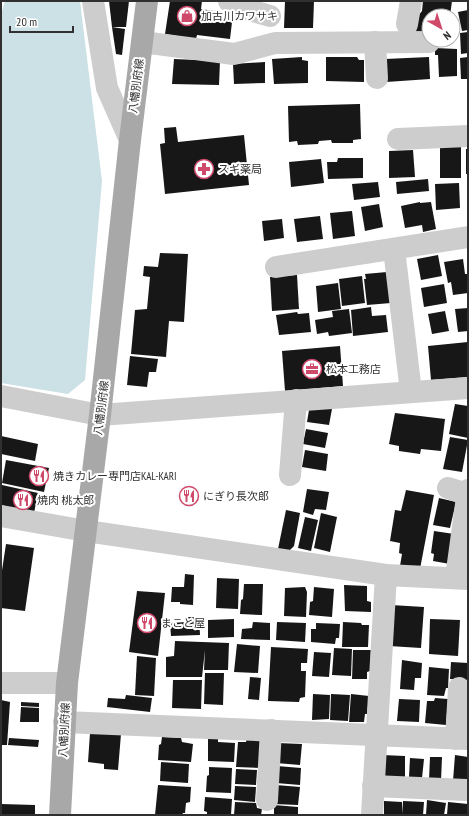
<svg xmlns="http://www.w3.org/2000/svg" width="469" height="816" font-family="'PT Sans Narrow','Noto Sans JP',sans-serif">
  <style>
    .water { fill: #cbe1e6 }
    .building { fill: #171717 }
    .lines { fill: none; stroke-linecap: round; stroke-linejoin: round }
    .minor { stroke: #cdcdcd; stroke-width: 22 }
    .major { stroke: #a8a8a8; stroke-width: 22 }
    .labels { text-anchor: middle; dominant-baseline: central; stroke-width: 4; stroke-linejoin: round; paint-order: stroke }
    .poi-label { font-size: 11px; fill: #303030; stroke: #fff; text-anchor: start }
    .street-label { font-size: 11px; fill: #303030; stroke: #fff }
  </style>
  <rect width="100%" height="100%" fill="#fff"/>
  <!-- water -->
  <polygon class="water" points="5,1 80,1 102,181 85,380 68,394 1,383 1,14"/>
  <!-- building -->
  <g class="building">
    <polygon points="109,1 129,1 126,27 112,27"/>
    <polygon points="170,1 202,1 201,9 233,14 230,39 197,35 196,39 165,34"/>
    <polygon points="285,1 314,1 313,28 284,28"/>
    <polygon points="423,1 452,1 450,16 429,16 429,34 416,32 418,16 422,11"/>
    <polygon points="468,10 468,30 462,31 458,12"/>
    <polygon points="112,27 125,29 122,55 116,54"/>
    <polygon points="468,32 468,53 461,54 460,33"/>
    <polygon points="435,48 457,49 457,76 439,77 438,55 435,55"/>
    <polygon points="302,57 302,60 308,61 308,83 274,84 272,59"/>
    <polygon points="326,57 357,57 359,60 364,60 364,82 326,81"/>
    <polygon points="429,57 430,79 386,82 385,59"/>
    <polygon points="468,57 468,79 461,79 460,58"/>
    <polygon points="174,59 220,61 219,85 172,84"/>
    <polygon points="265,62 265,83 234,84 233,64"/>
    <polygon points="359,104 360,104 361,139 353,140 353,143 332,143 331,140 319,141 318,144 298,145 297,141 289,142 288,106"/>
    <polygon points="176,127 178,142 244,135 249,185 165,194 160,144 165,143 164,128"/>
    <rect x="440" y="146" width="21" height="32"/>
    <rect x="466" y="149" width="2" height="25"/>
    <polygon points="413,150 415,177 389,178 389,151"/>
    <polygon points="338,158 363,158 363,178 328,179 327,162 337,162"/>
    <polygon points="321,159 324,183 291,187 289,162"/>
    <polygon points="428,179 429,191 397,194 396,182"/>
    <polygon points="378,182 380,197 354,200 352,184"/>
    <polygon points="459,183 460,208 436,210 435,184"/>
    <polygon points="420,202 420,203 431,202 436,229 423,232 422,225 405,228 401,206"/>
    <polygon points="379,204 383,227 365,231 361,207"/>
    <polygon points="352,211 355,236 333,239 330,213"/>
    <polygon points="320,216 323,239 297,242 294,219"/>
    <polygon points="282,219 284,238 264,241 262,221"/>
    <polygon points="160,253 188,254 184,322 169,321 166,357 131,354 135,310 147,309 150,277 143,276 144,266 158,267"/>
    <polygon points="438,255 442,276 421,280 417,259"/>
    <polygon points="463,259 465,274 468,274 468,293 453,295 451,282 448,283 444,262"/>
    <polygon points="387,272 391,303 367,305 364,279 366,279 365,274"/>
    <polygon points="297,275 299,309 272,311 270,277"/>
    <polygon points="362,276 365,303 342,306 339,279"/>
    <polygon points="338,283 341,309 318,312 316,286"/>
    <polygon points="444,284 447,303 424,307 421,288"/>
    <polygon points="371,307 372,316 386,315 388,332 353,336 351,310"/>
    <polygon points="468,308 468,331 458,332 455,309"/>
    <polygon points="349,309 352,333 329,336 328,332 317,334 315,320 333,317 332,311"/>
    <polygon points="445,311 449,331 432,334 428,314"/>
    <polygon points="297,312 298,314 309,313 311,332 279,335 276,315"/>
    <polygon points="468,342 468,377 431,380 428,346"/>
    <polygon points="340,346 343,386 285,391 282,351"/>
    <polygon points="130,356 158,359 156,372 149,372 147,387 127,385"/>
    <polygon points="455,404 468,406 468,438 449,434"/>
    <polygon points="314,407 332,409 329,425 307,422 309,410"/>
    <polygon points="395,413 445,419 441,451 421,449 420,454 399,451 399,446 389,444"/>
    <polygon points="306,429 328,433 325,448 303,444"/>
    <polygon points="1,436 38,444 35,461 1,454"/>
    <polygon points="450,437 468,440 462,472 443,469"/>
    <polygon points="305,450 328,454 326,471 302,467"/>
    <polygon points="6,460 49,468 44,492 2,483"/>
    <polygon points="2,485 38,493 34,513 1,505"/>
    <polygon points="307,489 329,492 326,510 315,509 313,515 303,512"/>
    <polygon points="406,490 434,495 420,569 400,566 402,554 399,553 400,543 390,541 395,510 401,511"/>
    <polygon points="439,498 456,502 450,528 433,525"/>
    <polygon points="286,510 300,513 294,546 289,551 278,549"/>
    <polygon points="321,513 337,517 330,552 314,548"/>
    <polygon points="305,517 318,520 311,551 298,548"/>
    <polygon points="434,531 454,534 450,564 433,561 434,554 431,553"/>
    <polygon points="6,544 34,548 25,611 1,608 1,577"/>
    <polygon points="185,574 194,575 193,605 180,604 180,602 171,602 172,587 184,587"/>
    <polygon points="217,578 239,579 238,609 216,608"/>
    <polygon points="244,584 263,584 262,615 240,614 241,600 243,599"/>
    <polygon points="344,585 367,586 367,601 371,602 371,612 345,611"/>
    <polygon points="305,587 307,592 306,617 284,616 285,588"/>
    <polygon points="314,587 334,589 332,617 309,615 310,602 313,601"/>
    <polygon points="137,591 165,593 158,656 129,652"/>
    <polygon points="391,605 424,607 421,648 389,646"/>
    <polygon points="187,617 199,617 200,635 171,636 170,623 187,622"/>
    <polygon points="234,619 234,637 208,638 208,620"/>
    <polygon points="430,619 460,620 458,656 429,654"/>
    <polygon points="253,622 270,623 270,640 241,639 242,629 252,628"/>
    <polygon points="277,622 306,623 305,642 276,640"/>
    <polygon points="343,622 361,623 362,625 369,625 368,647 342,647"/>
    <polygon points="316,623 340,624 339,638 336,638 335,644 311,642 311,629 316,629"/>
    <polygon points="175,641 229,643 228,670 204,670 205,650 202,677 166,677 166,657 174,656"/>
    <polygon points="237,644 260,646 258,673 234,672"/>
    <polygon points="271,647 308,649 307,663 301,663 301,671 306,671 305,697 300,698 299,702 268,701"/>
    <polygon points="334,648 352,649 351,676 332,675"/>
    <polygon points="353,650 371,650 370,671 367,672 367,679 352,679"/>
    <polygon points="314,652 331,653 329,677 312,676"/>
    <polygon points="137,656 156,658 154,696 135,695"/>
    <polygon points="402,660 422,663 421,678 415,678 414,690 400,689"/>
    <polygon points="451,662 468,663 468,680 450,679"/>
    <polygon points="429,667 449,669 448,688 446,688 444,696 427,695"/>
    <polygon points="205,673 224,673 223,705 204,704"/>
    <polygon points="250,677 261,678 259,700 248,699"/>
    <polygon points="173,680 202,680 201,709 172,708"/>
    <polygon points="313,694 330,695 329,719 312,720"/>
    <polygon points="331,694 350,695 348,721 330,720"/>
    <polygon points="351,694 369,696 367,714 365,714 364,722 349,722"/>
    <polygon points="126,695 152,698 150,712 107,707 108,698 125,699"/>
    <polygon points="435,698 448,699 446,725 425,723 427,701 434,701"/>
    <polygon points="399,699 420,700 419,722 397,721"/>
    <polygon points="1,700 10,702 7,745 1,745"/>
    <polygon points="21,702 39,703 39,707 21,706"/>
    <polygon points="21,707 39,708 39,722 20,722"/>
    <polygon points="90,733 121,734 118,770 104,769 104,764 88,762"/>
    <polygon points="162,737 181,738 182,742 193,744 191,762 158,760 159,745 161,744"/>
    <polygon points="247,737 263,738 261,768 236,767 238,742 246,742"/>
    <polygon points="9,738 39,740 38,747 8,745"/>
    <polygon points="208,738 218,738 218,742 235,743 234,762 208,761"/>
    <polygon points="278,743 302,744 300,765 276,763"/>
    <polygon points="382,755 405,756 405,782 382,781"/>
    <polygon points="455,755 468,757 468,783 453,781"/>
    <polygon points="430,757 442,757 441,781 429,780"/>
    <polygon points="410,758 424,759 422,778 409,777"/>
    <polygon points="161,762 189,764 188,783 160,781"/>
    <polygon points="277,766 301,768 300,785 276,783"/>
    <polygon points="209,767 232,768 231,793 206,792 207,776 209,775"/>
    <polygon points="236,769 257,770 256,785 235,784"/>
    <polygon points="158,785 191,787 190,802 186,803 185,813 183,813 182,815 155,815"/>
    <polygon points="276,785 300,787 298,805 274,804"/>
    <polygon points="235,786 256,787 255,802 234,800"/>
    <polygon points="205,797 232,799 231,815 207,815 207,812 204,811"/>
    <polygon points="427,800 446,803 444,815 426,815"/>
    <polygon points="384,801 402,802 403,814 403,801 424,802 423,815 384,815"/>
    <polygon points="235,802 256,803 257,808 262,809 261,815 234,815"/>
    <polygon points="448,802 468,804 467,815 447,815"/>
    <polygon points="1,804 35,805 35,815 1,815"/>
    <polygon points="274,805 298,807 298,815 274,815"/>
  </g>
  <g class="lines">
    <!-- minor -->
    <g class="minor">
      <polyline points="93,1 107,88 130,140"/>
      <polyline points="229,1 243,8 270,16"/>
      <polyline points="407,24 411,1"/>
      <polyline points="142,42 234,54 275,43 429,42"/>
      <polyline points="375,42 377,78"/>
      <polyline points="398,139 468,136"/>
      <polyline points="394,249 411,392"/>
      <polyline points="276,267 468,237"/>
      <polyline points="1,396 100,415 468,388"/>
      <polyline points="290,475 296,400"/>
      <polyline points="448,488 467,494"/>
      <polyline points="1,516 86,531 386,575 468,579"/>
      <polyline points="456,578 468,490"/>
      <polyline points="1,683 67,683"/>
      <polyline points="64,722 468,739"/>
      <polyline points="456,739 459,688"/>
      <polyline points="373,786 466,790"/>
      <polyline points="267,800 271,730"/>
      <polyline points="372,815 386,575"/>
    </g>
    <!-- major -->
    <polyline class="major" points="60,815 67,683 100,415 130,140 147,1"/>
  </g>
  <!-- icons -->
  <defs>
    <symbol id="shop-ring" viewBox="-11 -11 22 22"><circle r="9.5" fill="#fff" stroke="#cf496b" stroke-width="1.5"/><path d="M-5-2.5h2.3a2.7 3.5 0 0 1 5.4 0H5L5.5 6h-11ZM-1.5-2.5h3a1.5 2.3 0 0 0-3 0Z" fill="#cf496b"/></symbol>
    <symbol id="pharmacy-ring" viewBox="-11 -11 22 22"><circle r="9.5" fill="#fff" stroke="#cf496b" stroke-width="1.5"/><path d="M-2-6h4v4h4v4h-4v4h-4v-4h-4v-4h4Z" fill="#cf496b"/></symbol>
    <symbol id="office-ring" viewBox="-11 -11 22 22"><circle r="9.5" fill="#fff" stroke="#cf496b" stroke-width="1.5"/><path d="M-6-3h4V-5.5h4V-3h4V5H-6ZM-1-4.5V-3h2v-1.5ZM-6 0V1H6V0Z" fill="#cf496b"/></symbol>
    <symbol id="restaurant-ring" viewBox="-11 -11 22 22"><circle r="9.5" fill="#fff" stroke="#cf496b" stroke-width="1.5"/><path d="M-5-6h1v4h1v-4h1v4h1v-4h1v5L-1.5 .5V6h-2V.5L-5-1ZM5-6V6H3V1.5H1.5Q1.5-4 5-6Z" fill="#cf496b"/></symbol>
  </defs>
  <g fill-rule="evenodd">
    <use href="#shop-ring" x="176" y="5" width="22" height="22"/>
    <use href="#pharmacy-ring" x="193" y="158" width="22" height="22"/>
    <use href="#office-ring" x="301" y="358" width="22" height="22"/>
    <use href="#restaurant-ring" x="28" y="465" width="22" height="22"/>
    <use href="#restaurant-ring" x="178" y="485" width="22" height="22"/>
    <use href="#restaurant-ring" x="12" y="489" width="22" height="22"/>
    <use href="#restaurant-ring" x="136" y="612" width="22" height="22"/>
  </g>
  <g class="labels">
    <!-- poi labels -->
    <g class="poi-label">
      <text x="201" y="16">加古川カワサキ</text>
      <text x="218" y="169">スギ薬局</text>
      <text x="326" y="369">松本工務店</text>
      <text x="53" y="476">焼きカレー専門店KAL-KARI</text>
      <text x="203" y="496">にぎり長次郎</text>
      <text x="37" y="500">焼肉 桃太郎</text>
      <text x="161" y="623">まこと屋</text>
    </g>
    <!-- street labels -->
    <g class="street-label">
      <text transform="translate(136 86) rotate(-83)">八幡別府線</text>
      <text transform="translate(101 408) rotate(-83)">八幡別府線</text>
      <text transform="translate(64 730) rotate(-87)">八幡別府線</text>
    </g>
  </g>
  <!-- border -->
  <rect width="469" height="816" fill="none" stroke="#303030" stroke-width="4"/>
  <!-- north arrow -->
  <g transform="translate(441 28) rotate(141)"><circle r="19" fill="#ffffff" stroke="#acacac"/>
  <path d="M0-3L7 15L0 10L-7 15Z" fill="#cf496b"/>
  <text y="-6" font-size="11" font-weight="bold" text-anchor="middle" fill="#303030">N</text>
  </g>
  <!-- scale -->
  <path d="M10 26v6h63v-6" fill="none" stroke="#303030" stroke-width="2"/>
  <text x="16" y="26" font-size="12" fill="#303030" stroke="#ffffff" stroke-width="3" paint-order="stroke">20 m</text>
</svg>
